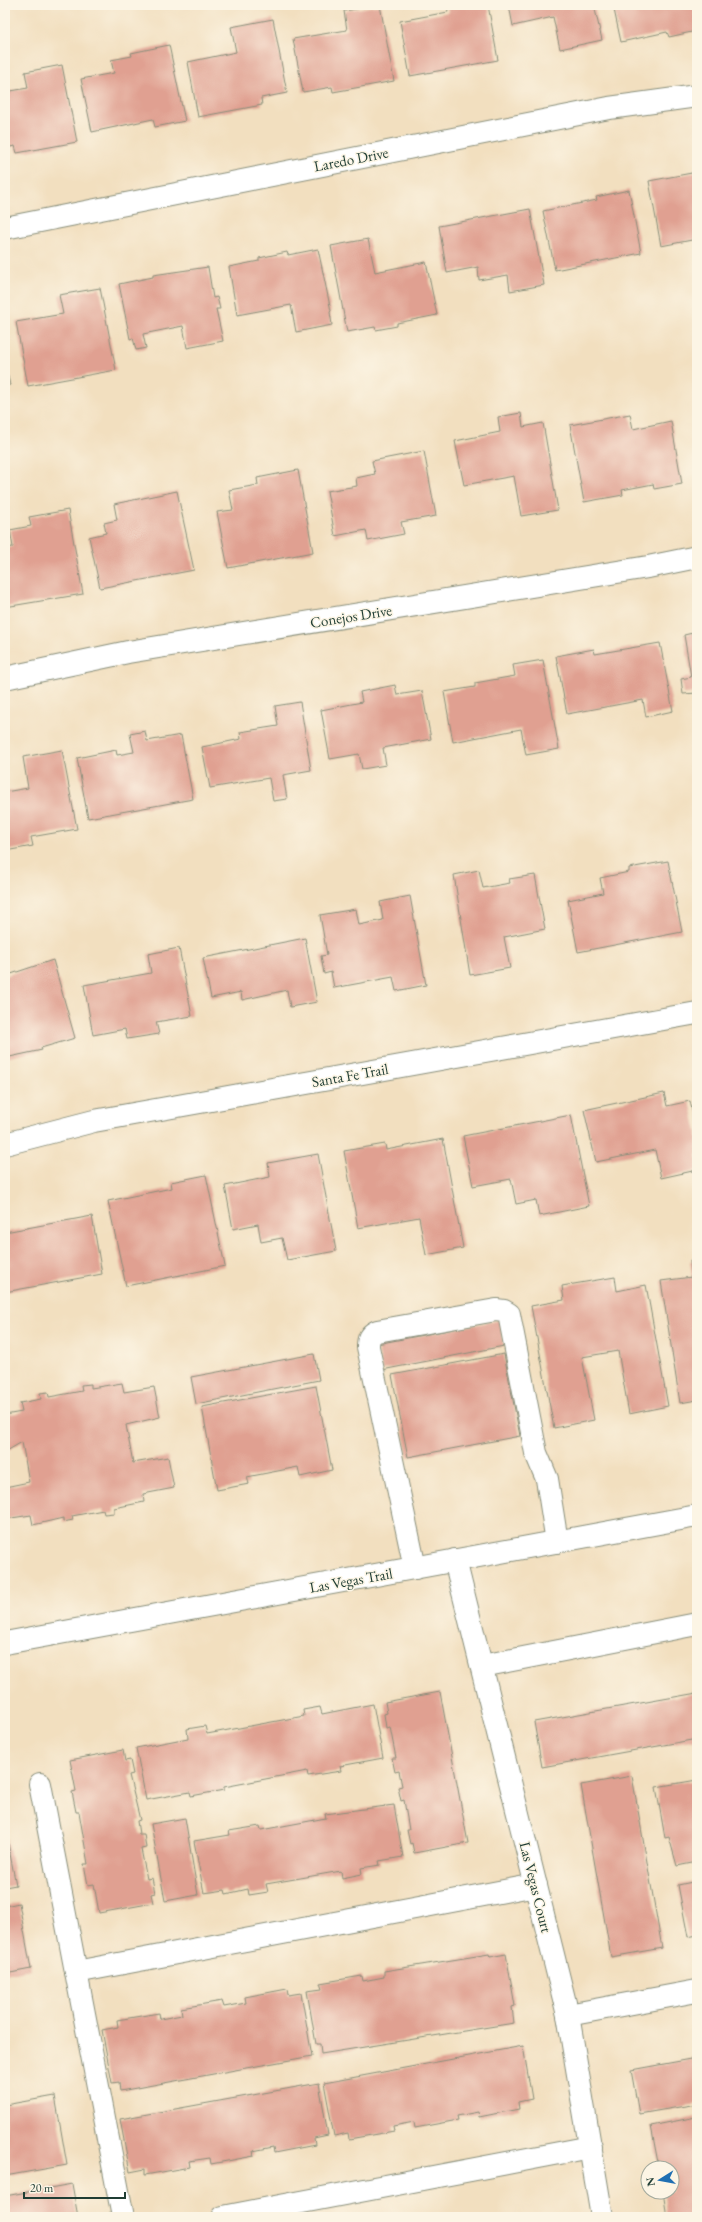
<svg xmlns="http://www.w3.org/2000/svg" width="702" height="2222" font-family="'EB Garamond',serif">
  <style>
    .building { fill: #e0a091 }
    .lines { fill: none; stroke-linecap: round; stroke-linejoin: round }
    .minor-casing { stroke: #888e7a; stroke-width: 24 }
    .major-casing { stroke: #888e7a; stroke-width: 24 }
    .minor { stroke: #fff; stroke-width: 22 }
    .major { stroke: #fff; stroke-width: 22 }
    .labels { text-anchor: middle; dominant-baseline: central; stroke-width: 3; stroke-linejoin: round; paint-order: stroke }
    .street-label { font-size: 15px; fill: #1f3d34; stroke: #fcf5e5 }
  </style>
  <rect width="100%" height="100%" fill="#fcf5e5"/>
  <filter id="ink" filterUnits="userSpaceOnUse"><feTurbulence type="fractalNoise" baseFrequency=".025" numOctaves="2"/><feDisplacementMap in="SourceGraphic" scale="8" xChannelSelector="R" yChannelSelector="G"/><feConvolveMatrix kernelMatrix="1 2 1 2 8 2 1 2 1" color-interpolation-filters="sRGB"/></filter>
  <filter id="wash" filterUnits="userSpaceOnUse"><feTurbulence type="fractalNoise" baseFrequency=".012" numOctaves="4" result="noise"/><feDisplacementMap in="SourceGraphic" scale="16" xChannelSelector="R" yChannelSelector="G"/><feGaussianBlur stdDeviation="0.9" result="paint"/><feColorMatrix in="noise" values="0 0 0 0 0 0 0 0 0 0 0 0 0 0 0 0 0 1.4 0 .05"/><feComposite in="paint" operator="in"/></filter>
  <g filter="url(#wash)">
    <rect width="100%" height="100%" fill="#f2dfbf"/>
    <g id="blocks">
      <!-- building -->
      <g class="building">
        <polygon points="380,5 394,81 333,92 332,87 303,92 293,39 347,30 344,11"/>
        <polygon points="447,5 488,5 498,60 410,76 400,21 448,12"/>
        <polygon points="509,5 594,5 602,40 560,49 553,17 513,26"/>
        <polygon points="613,5 697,5 697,25 695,26 696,31 669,37 667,32 621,42"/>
        <polygon points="273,19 287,93 261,98 262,105 198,117 188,62 236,52 231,27"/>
        <polygon points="169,45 185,121 155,127 153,119 92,132 81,79 114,73 111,60 132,56 131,53"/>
        <polygon points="62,65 77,142 17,153 15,146 5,148 5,92 28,88 25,72"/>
        <polygon points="697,172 697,239 661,246 649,181"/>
        <polygon points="629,190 641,253 555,270 543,211 597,200 596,197"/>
        <polygon points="530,209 544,285 510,291 508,275 479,280 478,267 447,273 439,226"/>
        <polygon points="368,239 375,272 426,262 437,315 397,323 397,326 376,330 375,327 347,332 331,246"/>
        <polygon points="318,249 331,311 330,312 332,325 296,332 291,305 237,315 229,267 259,261 259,258 287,252 288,255"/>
        <polygon points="208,267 213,298 217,297 220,309 216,309 223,341 187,348 183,326 143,334 146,348 136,350 133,338 130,339 119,284 153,277 153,275"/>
        <polygon points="100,288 116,370 28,386 16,322 63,314 59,295"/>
        <polygon points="5,364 10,385 5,386"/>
        <polygon points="521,413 523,427 543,423 558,510 521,516 514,476 464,485 455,441 500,432 498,417"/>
        <polygon points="630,414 633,429 671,421 682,484 654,489 653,484 622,490 623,495 584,502 570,425"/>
        <polygon points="697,421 697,439 696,439 693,422"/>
        <polygon points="424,451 436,516 401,522 404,534 368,541 366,530 335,536 327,491 357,486 356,478 375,474 372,461"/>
        <polygon points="298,470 313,552 228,568 217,512 233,510 229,490 258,485 257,478"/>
        <polygon points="177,491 194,570 100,588 89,537 106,533 104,523 117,520 114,504"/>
        <polygon points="68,510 83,594 5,607 5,548 13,547 10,530 31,526 29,517"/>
        <polygon points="697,632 697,693 683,694 681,679 691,677 684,635"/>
        <polygon points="660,643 673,711 646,717 643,700 567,714 556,656 594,649 595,654"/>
        <polygon points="543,660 559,749 526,755 521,729 453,742 444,692 475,687 475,683 515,676 513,665"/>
        <polygon points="395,685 397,695 422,691 431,739 383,748 386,765 362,769 359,754 330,759 321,710 362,702 360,692"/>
        <polygon points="300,702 311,770 283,775 287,799 273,801 269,778 210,788 202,747 241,739 240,732 278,726 275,706"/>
        <polygon points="145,731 147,741 181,735 193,799 88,818 77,758 116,750 117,755 134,752 130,734"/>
        <polygon points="62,750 77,829 31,837 33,846 5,851 5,792 28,788 23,757"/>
        <polygon points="668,861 682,932 578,952 568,900 603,893 600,878 629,872 629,868"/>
        <polygon points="479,870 483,888 510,883 509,879 535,875 545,929 504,937 510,968 470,975 454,875"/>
        <polygon points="410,896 426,985 396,991 393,977 334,988 331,972 324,974 321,956 327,955 320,915 356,909 359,925 383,920 380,902"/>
        <polygon points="305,938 317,1002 290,1007 287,990 242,1000 241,992 211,998 203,958"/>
        <polygon points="179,948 192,1016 156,1022 159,1034 127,1039 125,1029 93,1035 84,985 151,973 148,954"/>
        <polygon points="53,960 75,1038 41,1048 42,1050 5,1058 5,976"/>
        <polygon points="664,1093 667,1106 690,1101 697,1132 697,1170 661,1178 655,1150 596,1162 584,1110"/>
        <polygon points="571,1115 589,1206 539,1216 536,1200 516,1204 511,1179 473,1186 463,1136"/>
        <polygon points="443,1139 463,1248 426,1255 419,1217 358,1228 344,1151 385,1144 386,1150"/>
        <polygon points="318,1154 336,1251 287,1260 282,1238 261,1242 258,1224 233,1229 225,1186 270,1177 268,1163"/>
        <polygon points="206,1175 225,1266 126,1286 108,1201 172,1188 171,1182"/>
        <polygon points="92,1216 102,1274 5,1292 5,1232"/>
        <polygon points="697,1260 697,1400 680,1403 661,1281 692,1277 690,1261"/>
        <polygon points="615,1277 617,1291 646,1285 668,1406 629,1414 618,1351 582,1357 594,1420 554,1428 531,1306 564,1300 562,1286"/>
        <polygon points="500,1320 504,1346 382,1370 377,1344"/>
        <polygon points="314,1354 319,1380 196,1404 191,1377"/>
        <polygon points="504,1354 520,1436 408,1457 392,1375"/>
        <polygon points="122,1383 124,1392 154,1387 160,1417 126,1425 133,1463 168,1457 174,1488 143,1494 144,1502 114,1508 114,1513 104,1514 103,1510 72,1516 73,1520 63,1522 63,1518 33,1525 31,1515 5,1519 5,1487 29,1482 22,1442 5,1452 5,1415 22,1412 20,1403 41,1399 40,1393 48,1392 49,1397 82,1391 81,1385 91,1384 91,1388"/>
        <polygon points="316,1386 332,1470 300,1477 298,1467 247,1477 249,1484 217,1490 202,1407"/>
        <polygon points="440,1692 468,1843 414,1853 412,1843 410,1844 407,1830 409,1830 404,1800 401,1801 398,1787 402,1786 399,1771 395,1772 392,1758 396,1758 390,1727 386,1728 384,1714 387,1713 385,1702"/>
        <polygon points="697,1693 697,1739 542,1767 534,1722"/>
        <polygon points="373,1704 383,1758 340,1766 341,1771 308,1776 307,1771 224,1787 224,1790 191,1796 190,1792 146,1800 136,1748 188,1738 187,1729 205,1726 207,1734 304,1716 303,1710 320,1707 322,1714"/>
        <polygon points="123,1750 125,1761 130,1760 133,1774 129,1775 140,1820 137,1821 139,1834 144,1834 146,1848 141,1849 147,1879 152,1878 155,1893 151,1894 153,1903 99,1913 94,1884 88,1885 84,1864 88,1864 79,1812 76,1812 72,1792 76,1791 70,1760"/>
        <polygon points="632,1776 662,1948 611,1957 581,1785"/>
        <polygon points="697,1780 697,1862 677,1866 669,1837 665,1838 656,1787"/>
        <polygon points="394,1805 403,1857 379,1861 380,1865 361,1868 362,1874 342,1878 341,1871 266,1884 268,1892 249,1895 248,1889 226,1894 225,1890 204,1893 194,1841 230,1835 229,1831 260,1826 261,1830 326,1818 325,1814"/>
        <polygon points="185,1818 198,1895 165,1901 151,1824"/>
        <polygon points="5,1828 16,1885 5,1887"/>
        <polygon points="697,1881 697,1935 688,1937 678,1885"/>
        <polygon points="19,1903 31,1969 5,1974 5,1906"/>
        <polygon points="489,1954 490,1957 506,1954 515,2006 512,2007 514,2023 321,2054 320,2044 316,2044 307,1991 322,1989 320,1983 362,1976 363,1981 384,1977 384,1971"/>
        <polygon points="287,1989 288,1995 301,1993 312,2056 120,2091 119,2082 112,2083 102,2030 118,2027 117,2020 159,2013 160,2019 182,2015 181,2008 222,2001 224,2007 246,2003 245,1997"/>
        <polygon points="523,2046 532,2099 518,2102 519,2109 479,2117 478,2112 457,2116 458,2120 415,2128 414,2122 393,2126 394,2131 349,2139 348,2133 334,2136 324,2083"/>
        <polygon points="697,2058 697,2104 639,2114 631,2070"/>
        <polygon points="319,2083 328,2135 314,2138 315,2145 274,2153 273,2147 253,2151 254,2156 211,2164 210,2158 189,2161 190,2167 145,2175 145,2169 130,2172 120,2119"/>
        <polygon points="55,2096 67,2165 5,2176 5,2105"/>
        <polygon points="696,2117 697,2217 667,2217 663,2192 672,2192 672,2168 659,2168 651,2126"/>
        <polygon points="72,2184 78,2217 5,2217 5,2196"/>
      </g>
    </g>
  </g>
  <g filter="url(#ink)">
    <use href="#blocks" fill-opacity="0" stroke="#888e7a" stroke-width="1"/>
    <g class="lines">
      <defs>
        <g id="minor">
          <polyline points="5,228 609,108 697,96"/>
          <polyline points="5,678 128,652 648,567 697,557"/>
          <polyline points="5,1144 94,1121 697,1013"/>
          <polyline points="455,1560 568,2015 602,2217"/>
          <path d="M415,1568L368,1347C368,1339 369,1335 377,1331L496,1310L504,1311L509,1314L536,1453L547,1479L557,1542"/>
          <polyline points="482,1666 697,1624"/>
          <polyline points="40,1784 123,2217"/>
          <polyline points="76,1972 536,1885"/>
          <polyline points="568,2015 697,1991"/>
          <polyline points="223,2217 591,2147"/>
        </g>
        <polyline id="major" points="5,1643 697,1516"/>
      </defs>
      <!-- minor casing -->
      <use href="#minor" class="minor-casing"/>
      <!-- major casing -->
      <use href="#major" class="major-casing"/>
      <!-- minor -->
      <use href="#minor" class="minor"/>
      <!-- major -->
      <use href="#major" class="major"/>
    </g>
  </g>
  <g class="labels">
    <!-- street labels -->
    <g class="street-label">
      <text transform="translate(351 159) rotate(-11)">Laredo Drive</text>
      <text transform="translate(351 616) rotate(-9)">Conejos Drive</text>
      <text transform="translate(350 1075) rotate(-10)">Santa Fe Trail</text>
      <text transform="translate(351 1580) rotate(-10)">Las Vegas Trail</text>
      <text transform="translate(536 1887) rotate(76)">Las Vegas Court</text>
    </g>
  </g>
  <!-- margin -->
  <rect width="702" height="2222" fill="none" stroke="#fcf5e5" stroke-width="20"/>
  <!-- north arrow -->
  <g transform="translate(660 2180) rotate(259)"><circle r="19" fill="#fcf5e5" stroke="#a4ab9e"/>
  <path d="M0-3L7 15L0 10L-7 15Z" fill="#1f6fb2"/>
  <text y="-6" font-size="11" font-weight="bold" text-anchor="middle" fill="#1f3d34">N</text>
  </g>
  <!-- scale -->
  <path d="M24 2192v6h101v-6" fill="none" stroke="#1f3d34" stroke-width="2"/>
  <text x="30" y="2192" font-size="12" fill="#1f3d34" stroke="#fcf5e5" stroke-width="3" paint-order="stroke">20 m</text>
</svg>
